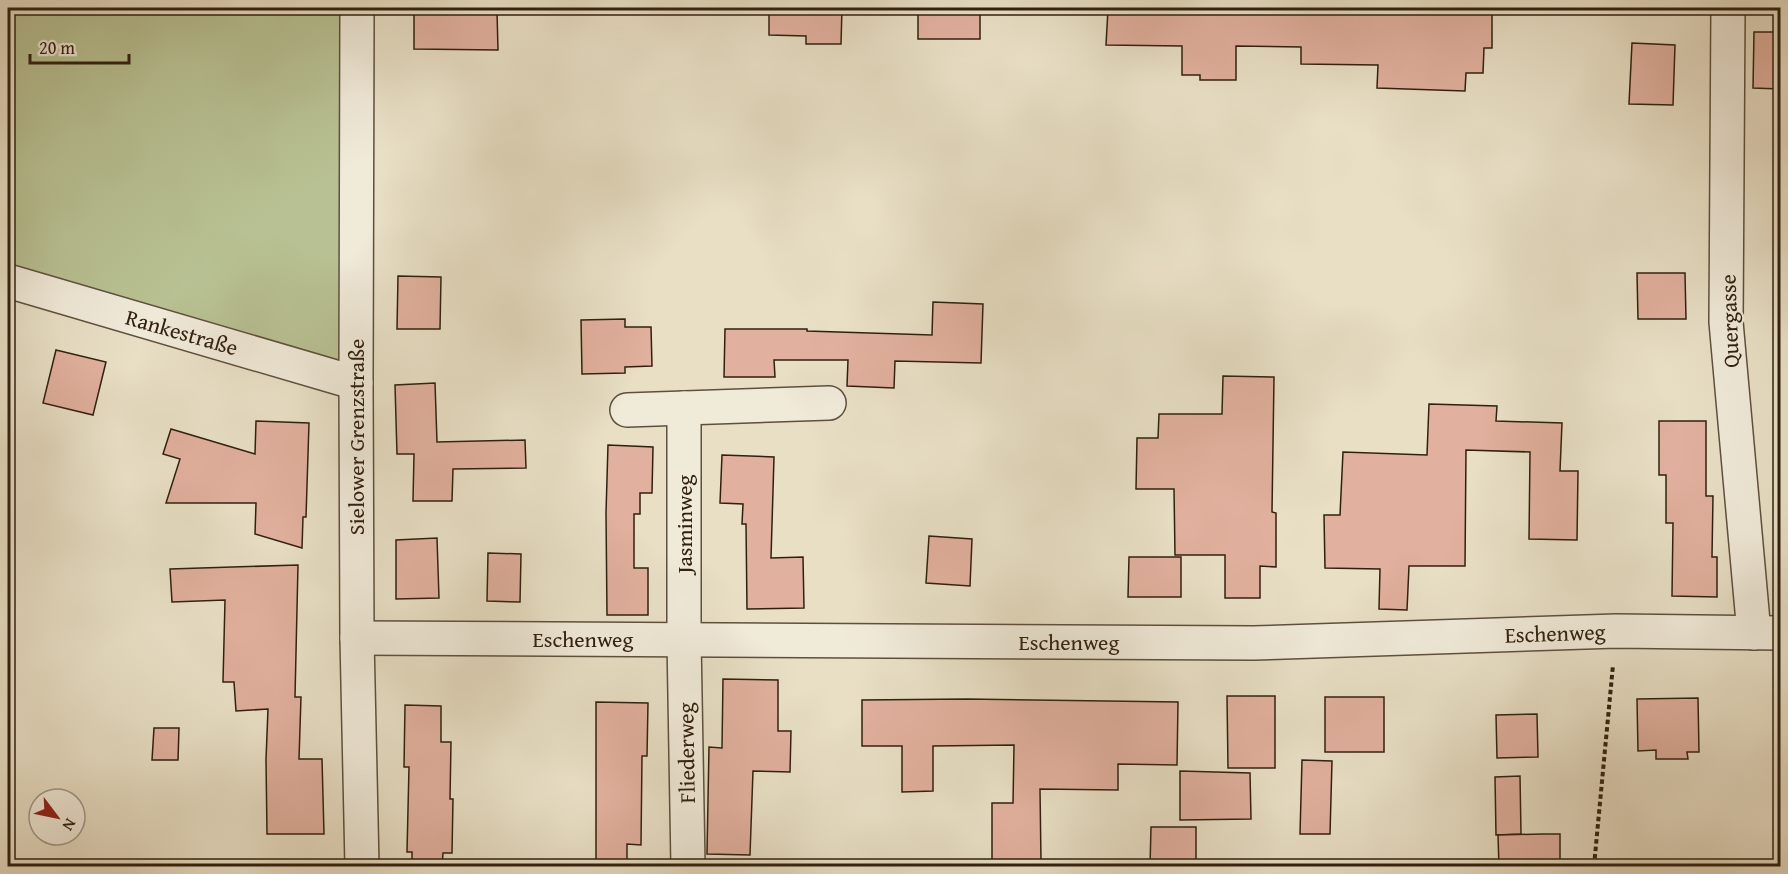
<svg xmlns="http://www.w3.org/2000/svg" width="1788" height="874" font-family="'Gentium Book Plus',serif">
  <style>
    .green { fill: #b8c193; stroke: #747052; stroke-width: 1.5 }
    .building { fill: #e1b09e; stroke: #302010; stroke-width: 1.5 }
    .lines { fill: none; stroke-linecap: round; stroke-linejoin: round }
    .minor-casing { stroke: #5e503d; stroke-width: 36 }
    .path { stroke: #302010; stroke-width: 4; stroke-dasharray: 4.5 3; stroke-linecap: butt }
    .minor { stroke: #f0ead9; stroke-width: 33 }
    .labels { text-anchor: middle; dominant-baseline: central; stroke-width: 4.5; stroke-linejoin: round; paint-order: stroke }
    .street-label { font-size: 22px; fill: #302010; stroke: #f0ead9 }
  </style>
  <rect width="100%" height="100%" fill="#e8dfc5"/>
  <filter id="stains"><feTurbulence type="fractalNoise" baseFrequency=".00333" numOctaves="4"/><feColorMatrix values="0 0 0 0 .2 0 0 0 0 .09 0 0 0 0 .02 0 0 0 .5 -.17"/></filter>
  <radialGradient id="worn" r=".72"><stop offset=".6" stop-color="#630" stop-opacity="0"/><stop offset="1" stop-color="#630" stop-opacity=".3"/></radialGradient>
  <!-- green -->
  <polygon class="green" points="8,8 341,8 348,371 8,274"/>
  <!-- building -->
  <g class="building">
    <polygon points="769,8 842,8 841,44 806,44 806,36 769,35"/>
    <rect x="918" y="8" width="62" height="31"/>
    <polygon points="1199,8 1284,8 1284,13 1343,13 1343,8 1492,8 1492,48 1484,48 1483,73 1466,73 1465,91 1377,88 1378,65 1301,64 1301,47 1236,46 1236,80 1200,80 1200,75 1182,75 1182,46 1106,45 1108,9 1199,10"/>
    <polygon points="414,11 497,11 498,50 414,49"/>
    <polygon points="1754,32 1780,32 1780,89 1753,88"/>
    <polygon points="1632,43 1675,45 1673,105 1629,104"/>
    <polygon points="1637,273 1685,273 1686,319 1638,319"/>
    <polygon points="398,276 441,277 440,329 397,329"/>
    <polygon points="933,302 983,304 981,363 895,361 894,388 847,386 848,360 774,360 775,377 724,377 725,329 807,329 807,331 932,335"/>
    <polygon points="625,319 625,327 651,327 652,366 625,367 625,373 582,374 581,320"/>
    <polygon points="56,350 106,362 93,415 43,403"/>
    <polygon points="1223,376 1274,377 1272,512 1276,513 1276,567 1260,566 1260,598 1225,598 1225,555 1175,555 1174,489 1136,489 1137,438 1158,438 1159,414 1222,414"/>
    <polygon points="435,383 437,442 525,440 526,468 453,469 452,501 413,501 414,454 397,454 395,385"/>
    <polygon points="1429,404 1497,406 1496,421 1562,423 1560,471 1578,471 1577,540 1529,539 1530,452 1466,450 1465,566 1409,566 1407,610 1379,609 1380,569 1325,568 1324,515 1340,515 1343,452 1427,455"/>
    <polygon points="256,421 309,423 306,517 303,517 302,548 255,534 256,503 166,503 180,459 163,454 171,429 255,454"/>
    <polygon points="1659,421 1706,421 1706,496 1713,496 1712,557 1717,557 1717,597 1672,596 1673,523 1666,523 1666,475 1659,475"/>
    <polygon points="608,445 653,447 652,493 640,493 640,514 634,514 634,568 648,568 648,615 607,615 606,513"/>
    <polygon points="722,455 774,457 771,558 803,557 804,608 747,609 746,524 742,524 743,504 720,503"/>
    <polygon points="929,536 972,539 970,586 926,583"/>
    <polygon points="437,538 439,598 396,599 396,540"/>
    <polygon points="488,553 521,554 520,602 487,601"/>
    <polygon points="1129,557 1181,557 1181,597 1128,597"/>
    <polygon points="298,565 295,697 301,697 299,759 322,759 324,834 267,834 266,760 268,709 236,711 234,682 223,682 225,600 172,602 170,569"/>
    <polygon points="723,679 778,680 778,731 791,731 790,772 753,771 750,855 707,854 709,747 722,748"/>
    <polygon points="1227,696 1275,696 1275,768 1228,768"/>
    <rect x="1325" y="697" width="59" height="55"/>
    <polygon points="1698,698 1699,752 1687,752 1688,759 1656,759 1656,750 1638,751 1637,699"/>
    <polygon points="967,699 1178,702 1177,765 1118,764 1118,790 1040,789 1041,861 992,861 992,803 1013,803 1014,745 933,746 933,791 902,792 902,746 862,746 862,700"/>
    <polygon points="596,702 648,703 647,756 642,756 641,845 627,844 627,867 596,867"/>
    <polygon points="405,705 441,706 441,742 451,742 450,799 453,799 452,853 443,853 442,867 412,867 412,852 407,852 409,767 404,767"/>
    <polygon points="1537,714 1538,757 1497,758 1496,715"/>
    <polygon points="154,728 179,728 178,760 152,760"/>
    <polygon points="1302,760 1332,761 1330,834 1300,834"/>
    <polygon points="1180,771 1250,773 1251,819 1180,820"/>
    <polygon points="1520,776 1521,834 1496,835 1495,777"/>
    <polygon points="1151,827 1196,827 1196,867 1150,867"/>
    <polygon points="1542,834 1560,834 1560,865 1499,867 1498,835"/>
  </g>
  <g class="lines">
    <defs>
      <g id="minor">
        <polyline points="357,8 356,383 357,638 362,866"/>
        <polyline points="1728,8 1726,322 1754,633"/>
        <polyline points="8,281 356,383"/>
        <polyline points="684,408 684,639 688,866"/>
        <polyline points="627,410 829,403"/>
        <polyline points="357,638 1254,643 1616,631 1780,633"/>
      </g>
    </defs>
    <!-- minor casing -->
    <use href="#minor" class="minor-casing"/>
    <!-- path -->
    <polyline class="path" points="1594,866 1613,665"/>
    <!-- minor -->
    <use href="#minor" class="minor"/>
  </g>
  <g class="labels">
    <!-- street labels -->
    <g class="street-label">
      <text transform="translate(1729 321) rotate(-92)">Quergasse</text>
      <text transform="translate(182 332) rotate(16)">Rankestraße</text>
      <text transform="translate(356 437) rotate(-90)">Sielower Grenzstraße</text>
      <text transform="translate(684 524) rotate(-90)">Jasminweg</text>
      <text transform="translate(1555 633) rotate(-2)">Eschenweg</text>
      <text x="583" y="639">Eschenweg</text>
      <text x="1069" y="642">Eschenweg</text>
      <text transform="translate(686 753) rotate(-91)">Fliederweg</text>
    </g>
  </g>
  <!-- margin -->
  <rect width="1788" height="874" fill="none" stroke="#e8dfc5" stroke-width="30"/>
  <rect x="9" y="9" width="1770" height="856" fill="none" stroke="#302010" stroke-width="3"/>
  <rect x="15" y="15" width="1758" height="844" fill="none" stroke="#302010" stroke-width="1.5"/>
  <!-- north arrow -->
  <g transform="translate(57 817) rotate(122)"><circle r="28" fill="#f0ead9" stroke="#a39989" stroke-width="1.5"/>
  <path d="M0-4.5L10 22L0 15L-10 22Z" fill="#8f2418"/>
  <text y="-9" font-size="16" font-weight="bold" text-anchor="middle" fill="#302010">N</text>
  </g>
  <!-- scale -->
  <path d="M30 54v9h99v-9" fill="none" stroke="#302010" stroke-width="3"/>
  <text x="39" y="54" font-size="18" fill="#302010" stroke="#f0ead9" stroke-width="4.5" paint-order="stroke">20 m</text>
  <rect width="100%" height="100%" filter="url(#stains)"/>
  <rect width="100%" height="100%" fill="url(#worn)"/>
</svg>
